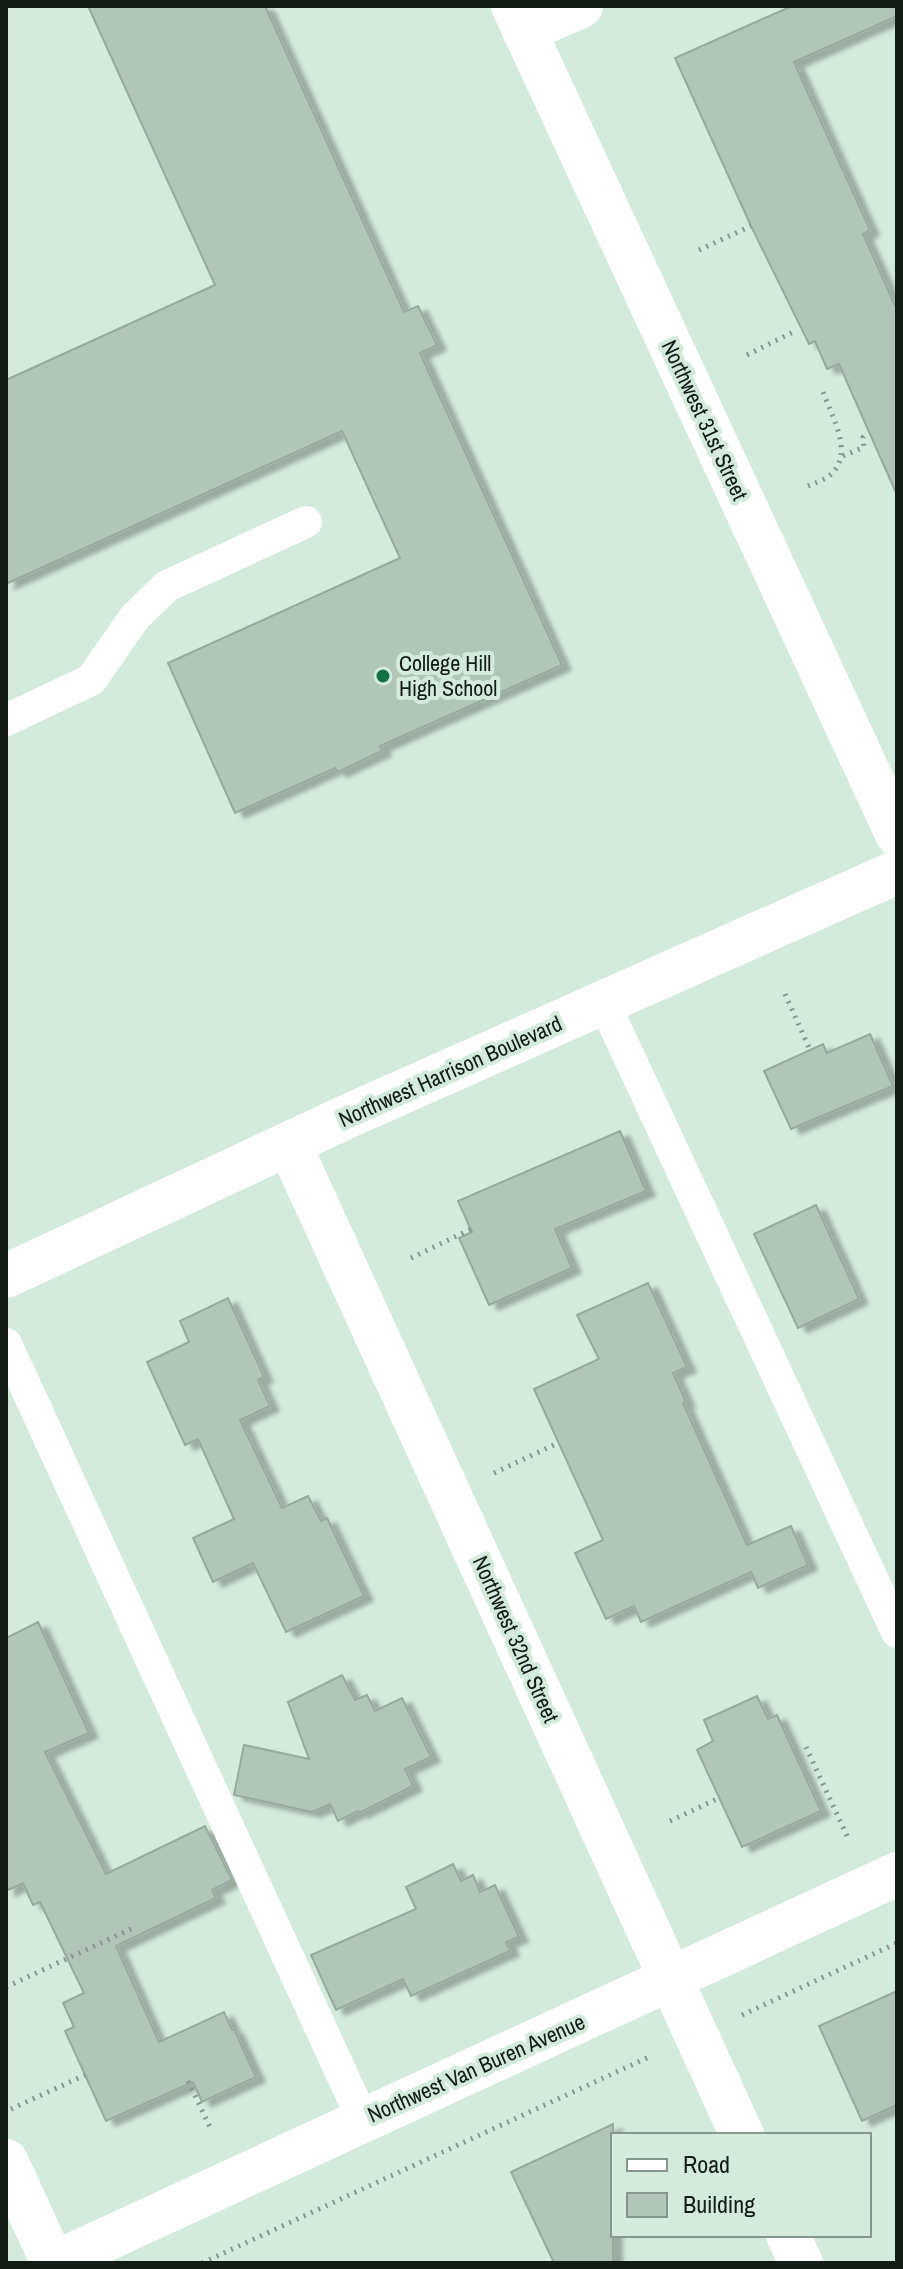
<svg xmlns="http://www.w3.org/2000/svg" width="903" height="2269" font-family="'Archivo Narrow',sans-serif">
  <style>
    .building { fill: #b1c6b8; stroke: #96aa9d; stroke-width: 2; filter: url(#shadow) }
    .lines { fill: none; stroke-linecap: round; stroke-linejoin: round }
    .path { stroke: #87978d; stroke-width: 5; stroke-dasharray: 2 6; stroke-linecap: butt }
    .service { stroke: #fff; stroke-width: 32 }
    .minor { stroke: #fff; stroke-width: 44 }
    .secondary { stroke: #fff; stroke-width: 44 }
    .poi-dot { fill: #147145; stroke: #d4eadc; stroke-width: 3 }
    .labels { text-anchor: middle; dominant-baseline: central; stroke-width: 8; stroke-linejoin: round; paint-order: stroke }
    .street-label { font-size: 22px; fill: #131b16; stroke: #d4eadc }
    .poi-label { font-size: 22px; fill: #131b16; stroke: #d4eadc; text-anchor: start }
  </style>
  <defs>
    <filter id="shadow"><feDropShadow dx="9" dy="5" stdDeviation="2" flood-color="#0004"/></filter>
  </defs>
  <rect width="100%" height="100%" fill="#d4eadc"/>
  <!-- building -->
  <g class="building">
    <polygon points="88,6 265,6 404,312 418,306 437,345 420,353 562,665 380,746 382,751 338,772 335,768 235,813 168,663 400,558 342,431 6,584 6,380 215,285"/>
    <polygon points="792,6 897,6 897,16 794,62 870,230 863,234 897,310 897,495 839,364 827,369 815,341 809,344 751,226 675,58"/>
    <polygon points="870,1034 893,1086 791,1129 764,1071 823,1044 827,1053"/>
    <polygon points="620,1131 646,1191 555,1229 572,1268 489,1305 459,1238 472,1232 458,1201"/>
    <polygon points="816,1205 859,1299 798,1328 754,1234"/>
    <polygon points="648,1283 687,1367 673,1373 686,1402 683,1403 747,1545 791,1526 808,1565 758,1588 751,1572 641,1622 634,1606 606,1619 575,1553 603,1540 534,1389 599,1359 577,1315"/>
    <polygon points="228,1298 264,1377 258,1380 270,1406 240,1420 282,1508 308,1496 321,1521 327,1518 364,1596 286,1632 253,1563 213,1582 193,1538 234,1519 198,1439 185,1445 147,1362 189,1342 180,1321"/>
    <polygon points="38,1622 89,1733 45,1752 106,1874 205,1826 232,1880 212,1890 216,1898 116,1946 159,2042 224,2012 232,2030 234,2029 256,2077 202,2102 193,2082 106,2121 65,2031 74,2027 63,2003 84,1993 40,1902 33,1905 23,1883 6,1891 6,1638"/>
    <polygon points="342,1675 355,1700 367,1695 375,1711 402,1698 431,1757 405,1769 413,1786 359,1813 358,1811 338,1821 330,1804 312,1812 234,1795 244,1745 309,1759 288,1702"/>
    <polygon points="757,1696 768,1719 777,1715 821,1811 742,1847 697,1750 713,1741 704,1720"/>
    <polygon points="453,1864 461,1881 473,1875 480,1892 495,1885 519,1937 506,1942 510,1951 411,1996 403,1979 336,2010 311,1955 416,1909 406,1887"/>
    <polygon points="897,1991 897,2105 862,2121 819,2026"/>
    <polygon points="613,2124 613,2263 554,2263 511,2172"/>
  </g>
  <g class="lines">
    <!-- path -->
    <g class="path">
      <polyline points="699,250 751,226"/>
      <polyline points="747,355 797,330"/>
      <polyline points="843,456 864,447 863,437 869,433"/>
      <path d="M808,486C815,483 824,480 830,475C855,454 832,417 823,392"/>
      <polyline points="785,994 810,1050"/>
      <polyline points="411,1258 471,1229"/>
      <polyline points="494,1473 554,1445"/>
      <polyline points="806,1747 848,1838"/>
      <polyline points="670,1821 719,1798"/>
      <polyline points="6,1987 135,1927"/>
      <polyline points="742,2015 897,1943"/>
      <polyline points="188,2081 211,2129"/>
      <polyline points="11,2109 85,2075"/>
      <polyline points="202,2263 649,2057"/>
    </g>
    <!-- service -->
    <g class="service">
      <polyline points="6,720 91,680 135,617 167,586 306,522"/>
      <polyline points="604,1003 897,1632"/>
      <polyline points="6,1344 363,2120"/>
    </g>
    <!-- minor -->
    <g class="minor">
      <polyline points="513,6 897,834"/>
      <polyline points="524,31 581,6"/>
      <polyline points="289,1144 742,2135"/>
      <polyline points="6,2161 53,2263"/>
      <polyline points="788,2235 801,2263"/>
      <polyline points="55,2263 897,1874"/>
    </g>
    <!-- secondary -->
    <polyline class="secondary" points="6,1276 346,1117 897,872"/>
  </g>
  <!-- markers -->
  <circle class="poi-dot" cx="383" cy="676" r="8"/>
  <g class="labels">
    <!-- street labels -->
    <g class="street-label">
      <text transform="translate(705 420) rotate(65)">Northwest 31st Street</text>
      <text transform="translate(450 1071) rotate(-24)">Northwest Harrison Boulevard</text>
      <text transform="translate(516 1639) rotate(66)">Northwest 32nd Street</text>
      <text transform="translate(476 2068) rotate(-24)">Northwest Van Buren Avenue</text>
    </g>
    <!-- poi labels -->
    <g class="poi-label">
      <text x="399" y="663">College Hill<tspan x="399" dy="25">High School</tspan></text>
    </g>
  </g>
  <!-- border -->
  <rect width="903" height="2269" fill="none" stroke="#131b16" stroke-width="16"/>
  <!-- legend -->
  <rect x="611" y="2133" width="260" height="104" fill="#d4eadc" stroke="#87978d" stroke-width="2"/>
  <rect x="627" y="2159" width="40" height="12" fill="#ffffff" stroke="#87978d" stroke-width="2"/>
  <text x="683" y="2173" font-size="24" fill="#131b16">Road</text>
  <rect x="627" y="2193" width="40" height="24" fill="#b1c6b8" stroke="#87978d" stroke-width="2"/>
  <text x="683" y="2213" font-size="24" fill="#131b16">Building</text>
</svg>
